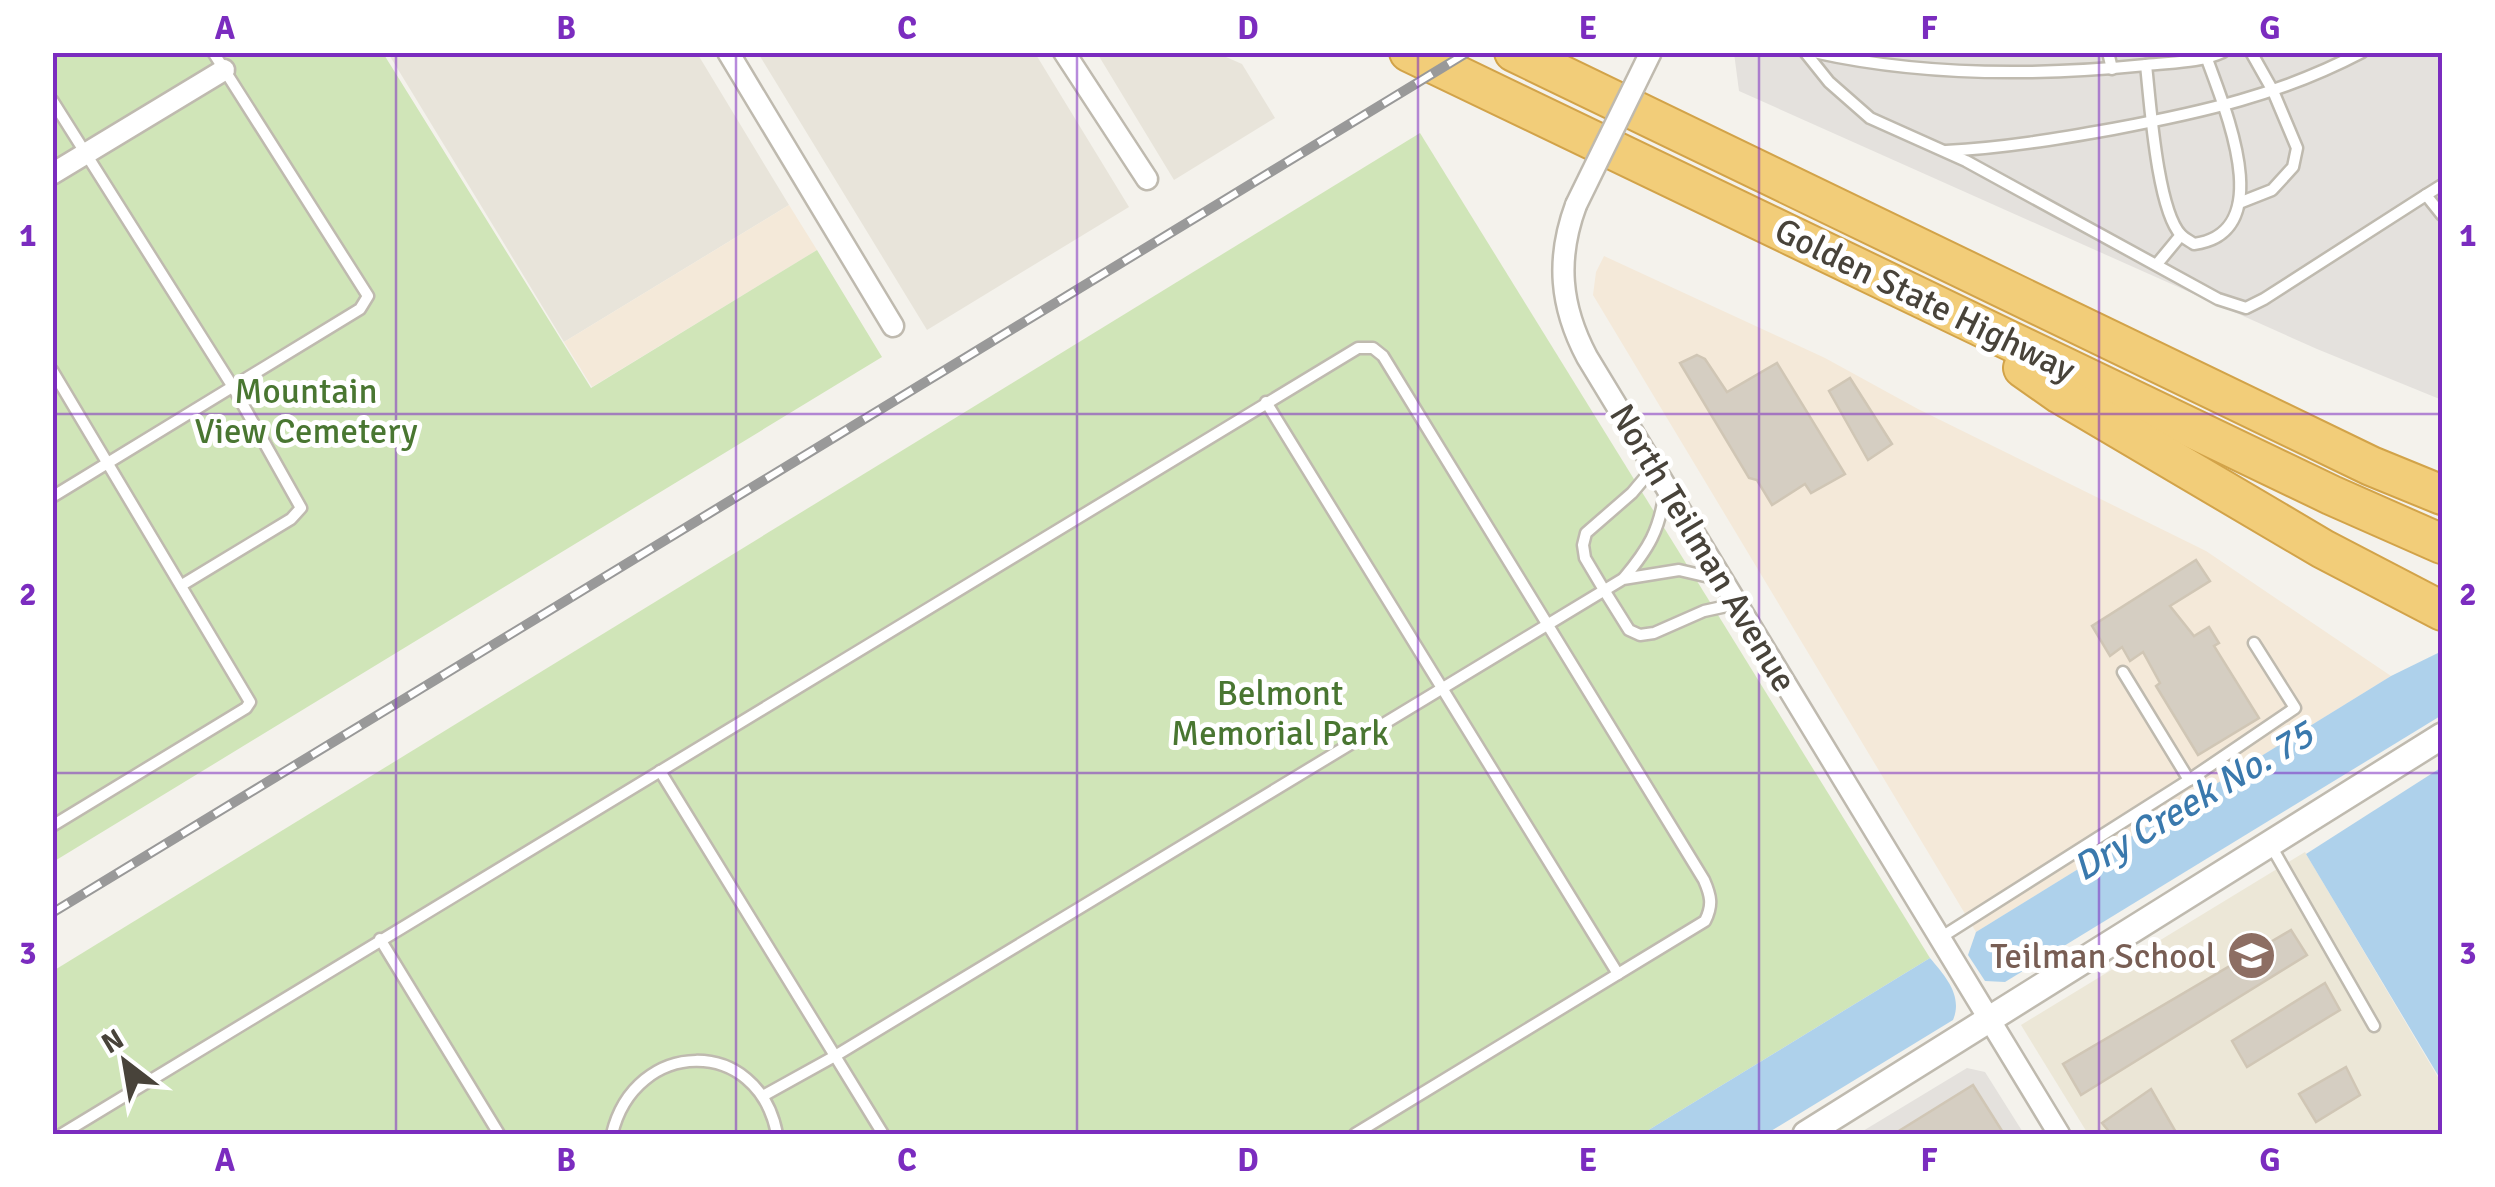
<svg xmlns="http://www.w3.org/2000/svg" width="2495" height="1187" font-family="Signika,sans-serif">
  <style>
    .residential { fill: #e8e4da }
    .commercial { fill: #f4e9d9 }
    .industrial { fill: #e4e1dd }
    .education { fill: #ece7d7 }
    .green { fill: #d0e5b8 }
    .water { fill: #aed1eb }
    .building { fill: #d5cec2; stroke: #d0c6b5; stroke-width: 2.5 }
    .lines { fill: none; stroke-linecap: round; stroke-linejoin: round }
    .service-casing { stroke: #bfbaaf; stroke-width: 15 }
    .minor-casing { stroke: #bfbaaf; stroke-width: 25 }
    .tertiary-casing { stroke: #bfbaaf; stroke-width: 30 }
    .motorway-casing { stroke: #d2a349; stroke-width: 42 }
    .service { stroke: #fff; stroke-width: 10 }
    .minor { stroke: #fff; stroke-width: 20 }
    .tertiary { stroke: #fff; stroke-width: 25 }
    .motorway { stroke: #f2cd79; stroke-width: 38 }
    .rail-casing { stroke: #999; stroke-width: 10 }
    .rail { stroke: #fff; stroke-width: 6; stroke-dasharray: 19; stroke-linecap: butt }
    .minor-bridge-casing { stroke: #bfbaaf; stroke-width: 25; stroke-linecap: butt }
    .minor-bridge { stroke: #fff; stroke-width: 20 }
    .grid { fill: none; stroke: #7b2cbf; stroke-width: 2.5; stroke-opacity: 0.55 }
    .labels { text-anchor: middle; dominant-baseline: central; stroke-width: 10; stroke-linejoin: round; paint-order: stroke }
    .street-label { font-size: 35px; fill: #48433a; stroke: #fff }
    .park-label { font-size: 35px; fill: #497631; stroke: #fff }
    .education-label { font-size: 35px; fill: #785e54; stroke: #fff; text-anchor: end }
    .water-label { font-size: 38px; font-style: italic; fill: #3a79ad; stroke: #fff }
    .neatline { fill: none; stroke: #7b2cbf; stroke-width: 4 }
    .grid-label { font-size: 32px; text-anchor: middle; font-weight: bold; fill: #7b2cbf }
  </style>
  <rect width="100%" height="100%" fill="#f4f2ec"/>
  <!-- residential -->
  <g class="residential">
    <polygon points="388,53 697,53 789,205 564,342"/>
    <polygon points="758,53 1035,53 1129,207 927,330"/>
    <polygon points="1097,53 1217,53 1242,64 1275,118 1174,180"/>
  </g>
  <!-- commercial -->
  <g class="commercial">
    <polygon points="789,205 817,250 592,387 564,342"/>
    <polygon points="1604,256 1825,358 1918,409 2206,551 2391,676 1976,932 1593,295 1596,272"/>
  </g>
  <!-- industrial -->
  <g class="industrial">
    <polygon points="1734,53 2442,53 2442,400 2317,349 1739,91"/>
    <polygon points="1967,1068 1985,1072 2024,1134 1858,1134"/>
  </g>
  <!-- education -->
  <polygon class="education" points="2305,852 2442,1084 2442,1134 2088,1134 2021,1025"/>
  <!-- green -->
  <g class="green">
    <polygon points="53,53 383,53 591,388 817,250 882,357 53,862"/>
    <polygon points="1420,133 1930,958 1642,1134 53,1134 53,971"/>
  </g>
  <!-- water -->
  <g class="water">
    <polygon points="2442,651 2442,715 2005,982 1985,981 1968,955 1976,932 2391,676"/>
    <polygon points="2442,767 2442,1082 2306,854"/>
    <path d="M1930,958C1946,977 1963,996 1953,1020L1766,1134H1642Z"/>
  </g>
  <!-- building -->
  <g class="building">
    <polygon points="1697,355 1705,359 1727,392 1777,363 1845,474 1811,493 1805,484 1772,505 1757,480 1749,478 1680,363"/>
    <polygon points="1850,378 1892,444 1868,460 1829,391"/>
    <polygon points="2196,560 2210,581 2170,606 2194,636 2209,627 2219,643 2214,646 2259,718 2198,755 2156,686 2160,683 2143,652 2130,661 2122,647 2110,656 2092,626"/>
    <polygon points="2291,930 2307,955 2081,1095 2063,1064"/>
    <polygon points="2325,983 2340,1010 2247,1067 2232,1041"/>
    <polygon points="2346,1067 2360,1095 2316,1122 2299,1094"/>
    <polygon points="1973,1085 2004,1134 1894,1134"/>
    <polygon points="2151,1089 2177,1134 2111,1134 2102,1123"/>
  </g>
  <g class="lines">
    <defs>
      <g id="service">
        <polyline points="1805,52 1829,82 1870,118 1966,161 2218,299 2246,308 2264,299 2426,195"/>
        <path d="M1814,52C1921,76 2037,76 2146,65C2172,62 2199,63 2223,52"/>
        <polyline points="2108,52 2112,69"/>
        <path d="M2146,65C2150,101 2157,210 2181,235C2185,239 2190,241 2194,244C2279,233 2224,107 2207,59"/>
        <polyline points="52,100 233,387 301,508 291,519 182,585"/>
        <path d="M1946,151C2003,148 2057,139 2113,129C2203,112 2280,95 2362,52"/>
        <polyline points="2442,185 2426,195 2442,215"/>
        <polyline points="2239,203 2272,190 2293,167 2297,148 2273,91 2251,52"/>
        <polyline points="2157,264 2181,235"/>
        <polyline points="52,370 250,702 246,708 52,826"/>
        <polyline points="1266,402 1618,974"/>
        <polyline points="1653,468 1632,493 1586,533 1583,545 1585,558 1604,590 1629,630 1640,635 1654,633 1704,611 1736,604"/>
        <polyline points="52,497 360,309 368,296 213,52"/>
        <path d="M1624,578C1649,548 1659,531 1665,492"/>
        <polyline points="660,771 883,1134"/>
        <polyline points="2189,780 2295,708 2254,643"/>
        <polyline points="2270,844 2374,1026"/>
        <polyline points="1940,938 2189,780 2123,672"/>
        <polyline points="380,939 499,1134"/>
        <polyline points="763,1096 835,1056 1623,579 1679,570 1722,580"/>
        <path d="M62,1134L1358,348H1373L1383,356L1704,880C1711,896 1713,905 1705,921L1355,1134"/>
        <path d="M612,1134C635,1038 758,1035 777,1134"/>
      </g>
      <g id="minor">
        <polyline points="728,52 893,326"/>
        <polyline points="1064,52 1147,179"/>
        <polyline points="52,174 224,70"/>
        <path d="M1576,205C1556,259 1560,306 1587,357L2059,1134"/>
      </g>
      <polyline id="tertiary" points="1806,1134 2442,736"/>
      <g id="motorway">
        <polyline points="1409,52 2331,495 2442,544"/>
        <polyline points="1514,52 2371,466 2442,495"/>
        <polyline points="2023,368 2060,394 2323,549 2442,611"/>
      </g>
    </defs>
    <!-- service casing -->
    <use href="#service" class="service-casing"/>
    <!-- minor casing -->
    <use href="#minor" class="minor-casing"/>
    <!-- tertiary casing -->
    <use href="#tertiary" class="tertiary-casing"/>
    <!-- motorway casing -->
    <use href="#motorway" class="motorway-casing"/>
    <!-- service -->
    <use href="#service" class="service"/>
    <!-- minor -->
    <use href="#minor" class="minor"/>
    <!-- tertiary -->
    <use href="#tertiary" class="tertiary"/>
    <!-- motorway -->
    <use href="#motorway" class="motorway"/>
    <defs>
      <polyline id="rail" points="52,913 1468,52"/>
    </defs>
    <!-- rail casing -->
    <use href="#rail" class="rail-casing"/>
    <!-- rail -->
    <use href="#rail" class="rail"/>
    <defs>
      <polyline id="minor-bridge" points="1576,205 1651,52"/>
    </defs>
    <!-- minor-bridge casing -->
    <use href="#minor-bridge" class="minor-bridge-casing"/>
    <!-- minor-bridge -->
    <use href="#minor-bridge" class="minor-bridge"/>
  </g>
  <!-- grid -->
  <path class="grid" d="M396,52V1134M736,52V1134M1077,52V1134M1418,52V1134M1759,52V1134M2099,52V1134M52,414H2442M52,773H2442"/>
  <!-- icons -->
  <defs>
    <symbol id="school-disc" viewBox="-11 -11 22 22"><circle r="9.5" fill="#8d6e63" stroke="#fff"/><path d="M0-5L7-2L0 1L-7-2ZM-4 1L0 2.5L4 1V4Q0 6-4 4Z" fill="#fff"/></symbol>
  </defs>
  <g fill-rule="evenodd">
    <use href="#school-disc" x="2224" y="928" width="55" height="55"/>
  </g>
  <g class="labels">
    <!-- street labels -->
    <g class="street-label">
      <text transform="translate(1925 300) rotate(26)">Golden State Highway</text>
      <text transform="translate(1703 548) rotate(59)">North Teilman Avenue</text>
    </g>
    <!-- park labels -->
    <g class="park-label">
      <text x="306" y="391">Mountain<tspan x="306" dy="40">View Cemetery</tspan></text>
      <text x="1280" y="693">Belmont<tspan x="1280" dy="40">Memorial Park</tspan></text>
    </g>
    <!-- education labels -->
    <g class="education-label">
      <text x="2216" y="956">Teilman School</text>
    </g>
    <!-- water labels -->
    <g class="water-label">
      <text transform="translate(2193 801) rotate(-31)">Dry Creek No. 75</text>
    </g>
  </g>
  <!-- border -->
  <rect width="2495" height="1187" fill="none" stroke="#ffffff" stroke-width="110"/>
  <!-- north arrow -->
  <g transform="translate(125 1062) rotate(329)" stroke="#ffffff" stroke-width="8" paint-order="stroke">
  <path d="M0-8L18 38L0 25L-18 38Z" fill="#48433a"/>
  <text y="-15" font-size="28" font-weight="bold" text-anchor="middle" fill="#48433a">N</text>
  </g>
  <rect x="55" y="55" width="2385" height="1077" class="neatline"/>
  <g class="grid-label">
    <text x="225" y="39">A</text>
    <text x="566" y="39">B</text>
    <text x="907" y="39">C</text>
    <text x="1248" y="39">D</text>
    <text x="1588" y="39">E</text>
    <text x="1929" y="39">F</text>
    <text x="2270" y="39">G</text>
    <text x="28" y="246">1</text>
    <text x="2468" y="246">1</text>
    <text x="28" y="605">2</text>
    <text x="2468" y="605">2</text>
    <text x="28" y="964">3</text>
    <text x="2468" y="964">3</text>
    <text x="225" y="1171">A</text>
    <text x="566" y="1171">B</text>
    <text x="907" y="1171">C</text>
    <text x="1248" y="1171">D</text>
    <text x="1588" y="1171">E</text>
    <text x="1929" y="1171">F</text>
    <text x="2270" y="1171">G</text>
  </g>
</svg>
